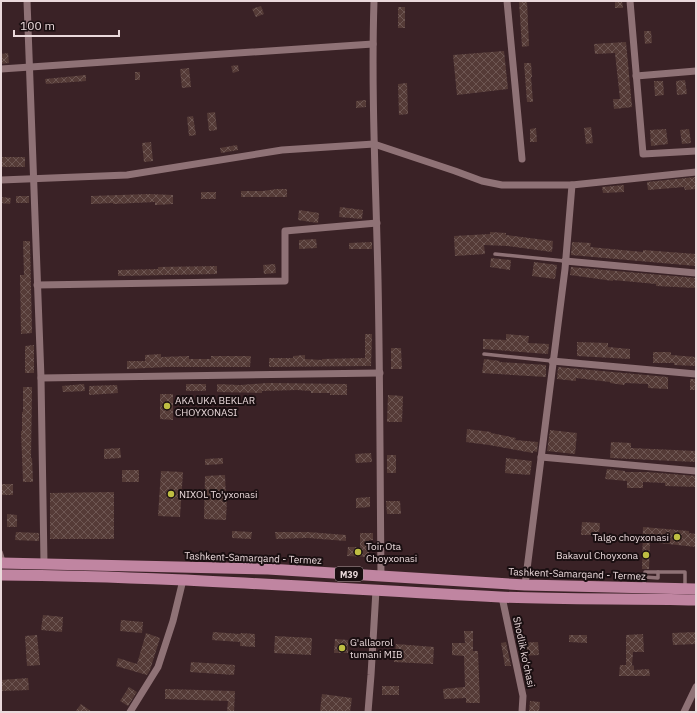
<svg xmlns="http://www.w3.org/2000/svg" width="697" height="713" font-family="'IBM Plex Sans',sans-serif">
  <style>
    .building { fill: url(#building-cross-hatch) }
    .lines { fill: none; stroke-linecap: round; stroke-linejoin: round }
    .service { stroke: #8f7276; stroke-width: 3.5 }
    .minor { stroke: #8f7276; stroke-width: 7 }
    .trunk { stroke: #c085a1; stroke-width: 11 }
    .poi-dot { fill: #bebe42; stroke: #1a0f11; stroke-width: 1.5 }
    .labels { text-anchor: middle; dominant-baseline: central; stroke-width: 4; stroke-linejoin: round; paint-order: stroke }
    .shield { fill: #1a0f11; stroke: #ac9c9e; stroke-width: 1 }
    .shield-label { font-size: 9px; font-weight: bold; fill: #ead9db }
    .poi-label { font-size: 10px; fill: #ead9db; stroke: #1a0f11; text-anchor: start }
    .street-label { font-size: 10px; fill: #ead9db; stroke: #1a0f11 }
  </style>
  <defs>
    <pattern id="building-cross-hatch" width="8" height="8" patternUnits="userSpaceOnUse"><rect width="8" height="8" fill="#553b37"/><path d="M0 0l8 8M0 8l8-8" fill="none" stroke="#6e5753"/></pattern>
  </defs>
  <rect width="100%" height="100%" fill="#3a2226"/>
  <!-- building -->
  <g class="building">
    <polygon points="519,1 527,1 529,46 522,47"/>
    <polygon points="615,1 622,1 623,8 615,8"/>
    <polygon points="261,6 264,14 256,17 252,9"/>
    <rect x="398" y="7" width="7" height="21"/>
    <polygon points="644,31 651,31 652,43 645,44"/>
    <polygon points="626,42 632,107 614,109 613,99 620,99 615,53 595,54 594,44"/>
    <polygon points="504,51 508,89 457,95 453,55"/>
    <polygon points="8,53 9,63 1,64 1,54"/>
    <polygon points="524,63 531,63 532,77 531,77 533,102 527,102"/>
    <polygon points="238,65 239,71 233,73 231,66"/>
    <polygon points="189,68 191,87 182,88 180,69"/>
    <rect x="135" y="72" width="5" height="8"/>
    <polygon points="86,75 86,81 46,84 45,79"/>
    <polygon points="685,80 687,94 677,95 676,81"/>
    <polygon points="654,81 663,81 664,95 655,96"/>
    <polygon points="407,83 408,114 399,115 398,84"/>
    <polygon points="366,100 366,107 356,108 356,101"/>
    <polygon points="215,112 217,130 209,131 207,113"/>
    <polygon points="193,116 196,135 189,136 187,117"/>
    <polygon points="591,127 593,143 586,144 584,128"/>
    <polygon points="536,128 537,142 530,142 530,129"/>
    <polygon points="666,129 668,144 651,146 650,130"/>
    <polygon points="689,129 691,143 682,144 680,130"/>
    <polygon points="151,142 153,161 144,162 142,143"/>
    <polygon points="237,145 238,150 221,153 220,148"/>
    <rect x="1" y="157" width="24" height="10"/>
    <polygon points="696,177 696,189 685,190 684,187 648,190 647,182"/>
    <polygon points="624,185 624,192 603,193 602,187"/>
    <polygon points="277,189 287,189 287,197 241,197 241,191 263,191"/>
    <rect x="201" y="192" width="15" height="7"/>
    <polygon points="149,194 173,195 173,204 155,205 155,202 113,204 113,203 91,204 91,196"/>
    <rect x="16" y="196" width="13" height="7"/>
    <polygon points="1,197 11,198 10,204 1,203"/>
    <polygon points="340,207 363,210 362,219 339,217"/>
    <polygon points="299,210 319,213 318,223 298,220"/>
    <polygon points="490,232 506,233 506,235 553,241 552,252 508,246 484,245 485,254 455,256 454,236 490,234"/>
    <polygon points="316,239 317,248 299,249 299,240"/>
    <polygon points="23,241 30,241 32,333 21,334 20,275 24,275"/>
    <polygon points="372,242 372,249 349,249 349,243"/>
    <polygon points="572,242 591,243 590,247 643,252 643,250 696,254 696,266 571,255"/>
    <polygon points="491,258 511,260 510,270 490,267"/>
    <polygon points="534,262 557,265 555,279 532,276"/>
    <polygon points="275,264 276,273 264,274 263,265"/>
    <polygon points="217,266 217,274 118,276 118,270 158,269 158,267"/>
    <polygon points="571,267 696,278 696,288 656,286 656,284 613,280 613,281 570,275"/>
    <polygon points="365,334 372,334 371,366 269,367 269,358 293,358 293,356 305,355 305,359 322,360 322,359 365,358"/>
    <polygon points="506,334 529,336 528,343 549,344 548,354 483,349 483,339 506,340"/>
    <polygon points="577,342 608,343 608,347 630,349 630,359 577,356"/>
    <polygon points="34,345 34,373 25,373 25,346"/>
    <polygon points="391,348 401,348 402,369 391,369"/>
    <polygon points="653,352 671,352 671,355 696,357 696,366 674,365 674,363 653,363"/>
    <polygon points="161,354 161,357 189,356 189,359 211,359 211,356 251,356 250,367 166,367 127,369 127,361 145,361 145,355"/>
    <polygon points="484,359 500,361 499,362 546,365 546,377 482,373"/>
    <polygon points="558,367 668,377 668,389 648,388 648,384 625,383 624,385 610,383 610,382 576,378 576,381 557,379"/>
    <rect x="690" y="379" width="6" height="11"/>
    <polygon points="268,383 347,384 347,395 330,395 330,393 311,393 311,391 297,390 262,391 262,393 217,392 217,384 240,385"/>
    <polygon points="84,384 85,391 63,392 62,386"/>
    <rect x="186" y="384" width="20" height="7"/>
    <polygon points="117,385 118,393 89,395 89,386"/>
    <polygon points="23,387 32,387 31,458 32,458 33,482 23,482 21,431 22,431 22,412 23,412"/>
    <polygon points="160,394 173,394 173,420 160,419"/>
    <polygon points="388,395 403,396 402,422 387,422"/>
    <polygon points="467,429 491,432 491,433 516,438 515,440 538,442 537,452 533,451 533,453 489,445 466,442"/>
    <polygon points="550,430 577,433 575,454 547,451"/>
    <polygon points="611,442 631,443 631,448 696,451 696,462 610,458"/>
    <polygon points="120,448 121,458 104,459 104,449"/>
    <polygon points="371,453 372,462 356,463 355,454"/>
    <rect x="387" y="455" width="9" height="18"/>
    <polygon points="223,458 223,464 205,465 205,459"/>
    <polygon points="506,458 532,461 530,475 505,473"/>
    <polygon points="607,469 625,471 625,472 647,472 696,476 696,487 665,486 665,483 643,482 643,488 627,488 627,481 605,479"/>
    <rect x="122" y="470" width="17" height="12"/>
    <polygon points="161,471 183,472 180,517 158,516"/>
    <polygon points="225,475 226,499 227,499 226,520 204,519 205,476"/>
    <rect x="1" y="484" width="12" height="11"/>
    <polygon points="114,492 114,539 50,539 50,493"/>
    <polygon points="370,497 370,507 356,508 356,498"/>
    <polygon points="386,501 400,501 401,514 387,514"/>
    <polygon points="7,514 17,515 17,527 7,527"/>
    <polygon points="582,522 600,523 599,535 581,535"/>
    <polygon points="643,527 689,531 689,533 696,534 696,547 650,542 649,569 642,569"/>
    <polygon points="232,531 252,532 251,539 232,538"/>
    <polygon points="16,532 39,533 39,541 15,540"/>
    <polygon points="275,532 308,532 346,535 346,541 308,538 276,539"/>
    <polygon points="360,533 373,533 373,540 369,540 369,557 347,556 348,547 360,547"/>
    <polygon points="43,615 63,617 62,632 41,630"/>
    <polygon points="121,620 143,622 142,633 120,631"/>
    <polygon points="464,631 473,631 473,651 478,651 480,703 466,703 466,698 444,699 443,689 465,687 464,656 452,655 452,643 465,643"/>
    <polygon points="213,632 240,634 241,633 255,634 255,647 240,646 240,642 212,640"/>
    <polygon points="696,632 696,644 673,645 672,633"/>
    <polygon points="146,633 160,638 150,670 147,675 116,666 118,658 137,664"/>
    <polygon points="643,634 644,652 633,652 632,665 634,666 634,670 649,669 650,676 619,676 620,665 626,665 626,635"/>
    <polygon points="37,635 40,665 27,666 25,636"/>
    <polygon points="569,635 587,635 587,643 569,642"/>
    <polygon points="275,636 312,638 311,655 274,653"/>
    <polygon points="335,639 348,640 348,653 334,653"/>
    <rect x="381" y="640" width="6" height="7"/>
    <polygon points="506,642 511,666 505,666 501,643"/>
    <polygon points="538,642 539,655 520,656 517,643"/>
    <polygon points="396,644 434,647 433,664 394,662"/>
    <polygon points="191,662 235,665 234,675 190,672"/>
    <polygon points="28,678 29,690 1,691 1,680"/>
    <rect x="382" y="686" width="17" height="9"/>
    <polygon points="129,687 137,692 128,706 120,701"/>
    <polygon points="165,689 235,691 234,712 227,712 228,701 165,699"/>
    <polygon points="322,694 352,698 350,712 320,711"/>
    <polygon points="530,701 540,702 539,712 529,712"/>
    <polygon points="81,704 92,712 75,712"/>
  </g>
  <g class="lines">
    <!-- service -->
    <g class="service">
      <polyline points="495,254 565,261"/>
      <polyline points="484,354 552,361"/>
      <polyline points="1,552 4,562"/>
      <polyline points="658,572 685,572 685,588"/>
      <polyline points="644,585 645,572 658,572 658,578 645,577"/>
    </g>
    <!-- minor -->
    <g class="minor">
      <polyline points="27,1 41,378 44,563"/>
      <path d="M374,1C371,94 376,186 378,279C380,378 380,477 381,576"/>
      <polyline points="507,1 522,159"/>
      <polyline points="630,1 643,154 696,151"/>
      <polyline points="1,69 373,44"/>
      <polyline points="636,76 696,71"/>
      <polyline points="1,180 127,175 282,150 374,144 455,171 482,181 502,185 572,185"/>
      <polyline points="565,261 696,273"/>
      <polyline points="37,285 285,281 285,231 377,223"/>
      <polyline points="552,361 696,374"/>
      <polyline points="41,378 380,373"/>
      <polyline points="541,457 696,471"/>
      <polyline points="525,585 565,269 572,185 696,172"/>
      <polyline points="502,597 523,696 522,712"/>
      <polyline points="130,712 158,667 173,621 183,580"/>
      <polyline points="368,712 371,675 376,590"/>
      <polyline points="684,712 696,687"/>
    </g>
    <!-- trunk -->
    <g class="trunk">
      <polyline points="1,563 268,569 525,585 696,589"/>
      <path d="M1,575C168,576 334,589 500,597C565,600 631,598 696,600"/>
    </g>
  </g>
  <!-- markers -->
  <g class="poi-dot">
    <circle cx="167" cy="406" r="4"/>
    <circle cx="171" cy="494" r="4"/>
    <circle cx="677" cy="537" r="4"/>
    <circle cx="358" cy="552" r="4"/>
    <circle cx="646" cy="555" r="4"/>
    <circle cx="342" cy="648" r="4"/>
  </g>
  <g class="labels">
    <!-- shield labels -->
    <rect class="shield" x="335" y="567" width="28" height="14" rx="3"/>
    <g class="shield-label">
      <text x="349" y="574">M39</text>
    </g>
    <!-- poi labels -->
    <g class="poi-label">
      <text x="175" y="400">AKA UKA BEKLAR<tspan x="175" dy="12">CHOYXONASI</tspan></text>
      <text x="179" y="494">NIXOL To'yxonasi</text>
      <text x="669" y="537" text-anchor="end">Talgo choyxonasi</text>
      <text x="366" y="546">Toir Ota<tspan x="366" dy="12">Choyxonasi</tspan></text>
      <text x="638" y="555" text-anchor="end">Bakavul Choyxona</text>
      <text x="350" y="642">G'allaorol<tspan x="350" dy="12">tumani MIB</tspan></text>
    </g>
    <!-- street labels -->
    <g class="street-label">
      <text transform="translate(253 558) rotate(2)">Tashkent-Samarqand - Termez</text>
      <text transform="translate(577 574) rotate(2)">Tashkent-Samarqand - Termez</text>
      <text transform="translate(524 652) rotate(78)">Shodlik ko'chasi</text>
    </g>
  </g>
  <!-- border -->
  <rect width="697" height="713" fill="none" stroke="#ead9db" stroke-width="4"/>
  <!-- scale -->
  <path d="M14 30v6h105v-6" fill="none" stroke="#ead9db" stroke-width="2"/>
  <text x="20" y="30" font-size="12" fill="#ead9db" stroke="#1a0f11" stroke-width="3" paint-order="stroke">100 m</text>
</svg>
